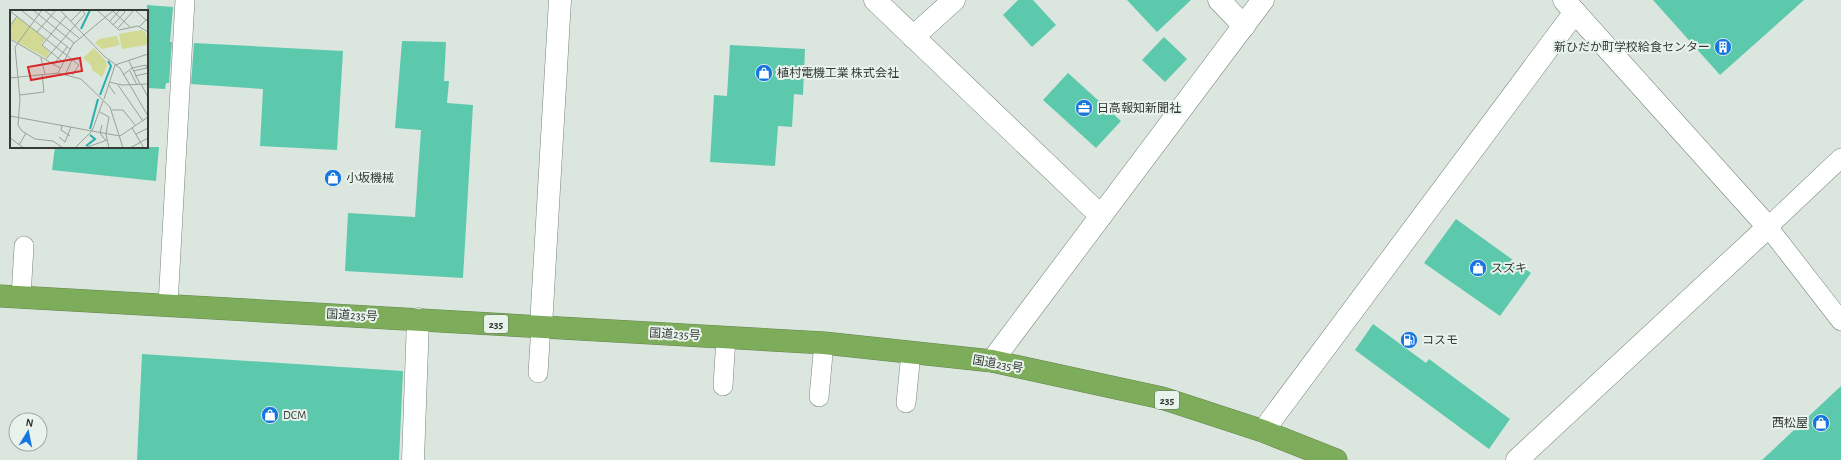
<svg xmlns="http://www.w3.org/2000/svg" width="1841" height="460" font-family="'Alegreya Sans','Noto Sans JP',sans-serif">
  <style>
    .building { fill: #5cc9ad }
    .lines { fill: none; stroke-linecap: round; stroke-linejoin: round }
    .lane-casing { stroke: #7a847c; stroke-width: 20 }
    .street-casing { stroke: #7a847c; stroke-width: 23 }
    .secondary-casing { stroke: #7a847c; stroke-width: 23 }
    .highway-casing { stroke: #64854e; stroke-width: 23 }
    .lane { stroke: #fff; stroke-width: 19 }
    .street { stroke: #fff; stroke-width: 22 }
    .secondary { stroke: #fff; stroke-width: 22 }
    .highway { stroke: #7dad5a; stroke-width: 22 }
    .labels { text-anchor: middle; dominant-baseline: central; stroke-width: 4; stroke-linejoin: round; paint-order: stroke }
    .shield { fill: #e8f4eb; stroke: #6b726d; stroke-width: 1 }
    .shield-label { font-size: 11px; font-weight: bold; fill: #363a37 }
    .poi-label { font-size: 12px; fill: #363a37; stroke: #e8f4eb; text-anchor: start }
    .street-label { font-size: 12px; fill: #363a37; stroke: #e8f4eb }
    .inset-river { fill: none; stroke: #27aeae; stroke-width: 2 }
    .inset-road { fill: none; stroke: #99a19b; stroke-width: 1 }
    .view { fill: #d62828; fill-opacity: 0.15; stroke: #d62828; stroke-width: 2 }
    .inset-edge { fill: none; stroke: #363a37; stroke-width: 2 }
  </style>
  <rect width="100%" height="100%" fill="#dbe6de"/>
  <!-- building -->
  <g class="building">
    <polygon points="1018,0 1033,0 1056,25 1032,47 1003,15"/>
    <polygon points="1127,0 1191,0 1157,32"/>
    <polygon points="1653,0 1804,0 1720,75"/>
    <polygon points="147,5 173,7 170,42 172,42 169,83 166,83 165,89 147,88"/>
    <polygon points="1164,37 1187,59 1165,82 1142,60"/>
    <polygon points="402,41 446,42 444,81 449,81 447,103 473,105 463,278 345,271 348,213 415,217 421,130 395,128"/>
    <polygon points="194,43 343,51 337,150 260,146 263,89 191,84"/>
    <polygon points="730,45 805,49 803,95 794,94 792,127 778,126 775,166 710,162 714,95 727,96"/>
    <polygon points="1068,73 1121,121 1096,148 1043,100"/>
    <polygon points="55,147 159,147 156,181 52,170"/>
    <polygon points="1456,219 1531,273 1500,316 1424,263"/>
    <polygon points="1373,324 1426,363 1429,359 1510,419 1489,449 1355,350"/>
    <polygon points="142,354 403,371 399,460 137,460"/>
    <polygon points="1841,386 1841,460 1762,460"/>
  </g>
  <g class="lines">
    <defs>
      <g id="lane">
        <polyline points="1841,158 1768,227 1841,321"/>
        <polyline points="21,297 24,246"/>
        <polyline points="168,305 185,0"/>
        <polyline points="538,373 541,326"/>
        <polyline points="723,386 726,337"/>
        <polyline points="819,397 824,343"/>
        <polyline points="906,403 911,353"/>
      </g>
      <g id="street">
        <polyline points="1219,0 1244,26"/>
        <polyline points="913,37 954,0"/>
        <polyline points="541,326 560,0"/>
        <polyline points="1263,431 1575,12"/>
        <polyline points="413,460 418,319"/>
      </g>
      <g id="secondary">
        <polyline points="875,0 1101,216"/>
        <polyline points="992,361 1263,0"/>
        <polyline points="1517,460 1768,227 1564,0"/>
      </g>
      <polyline id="highway" points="0,296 824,343 992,361 1162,398 1263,431 1336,460"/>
    </defs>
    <!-- lane casing -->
    <use href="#lane" class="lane-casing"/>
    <!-- street casing -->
    <use href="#street" class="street-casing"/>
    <!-- secondary casing -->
    <use href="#secondary" class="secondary-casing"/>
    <!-- highway casing -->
    <use href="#highway" class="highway-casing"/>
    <!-- lane -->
    <use href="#lane" class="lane"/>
    <!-- street -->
    <use href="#street" class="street"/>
    <!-- secondary -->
    <use href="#secondary" class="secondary"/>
    <!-- highway -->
    <use href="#highway" class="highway"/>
  </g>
  <!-- icons -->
  <defs>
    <symbol id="building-disc" viewBox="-11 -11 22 22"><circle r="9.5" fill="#1675de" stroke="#e8f4eb"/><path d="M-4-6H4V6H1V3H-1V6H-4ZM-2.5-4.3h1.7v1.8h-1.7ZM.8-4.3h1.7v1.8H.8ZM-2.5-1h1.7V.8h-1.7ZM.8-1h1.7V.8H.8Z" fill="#fff"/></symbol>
    <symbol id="shop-disc" viewBox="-11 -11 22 22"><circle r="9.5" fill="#1675de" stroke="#e8f4eb"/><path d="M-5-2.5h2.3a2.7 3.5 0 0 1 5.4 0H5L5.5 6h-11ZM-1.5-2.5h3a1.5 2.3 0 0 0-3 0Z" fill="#fff"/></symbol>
    <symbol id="office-disc" viewBox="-11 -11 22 22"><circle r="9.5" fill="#1675de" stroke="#e8f4eb"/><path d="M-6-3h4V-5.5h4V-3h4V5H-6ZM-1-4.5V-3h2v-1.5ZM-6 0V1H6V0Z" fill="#fff"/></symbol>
    <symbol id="fuel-disc" viewBox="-11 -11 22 22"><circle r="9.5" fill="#1675de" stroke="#e8f4eb"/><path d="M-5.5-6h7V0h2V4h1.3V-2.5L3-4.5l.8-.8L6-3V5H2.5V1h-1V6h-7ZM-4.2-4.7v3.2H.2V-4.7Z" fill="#fff"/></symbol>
  </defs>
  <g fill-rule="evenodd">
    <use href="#building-disc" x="1713" y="37" width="20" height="20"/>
    <use href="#shop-disc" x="754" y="63" width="20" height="20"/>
    <use href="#office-disc" x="1074" y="98" width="20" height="20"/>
    <use href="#shop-disc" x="323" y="168" width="20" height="20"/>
    <use href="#shop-disc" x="1468" y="258" width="20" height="20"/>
    <use href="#fuel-disc" x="1399" y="330" width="20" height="20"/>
    <use href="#shop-disc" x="260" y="405" width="20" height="20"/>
    <use href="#shop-disc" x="1811" y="413" width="20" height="20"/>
  </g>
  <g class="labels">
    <!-- shield labels -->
    <g class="shield">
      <rect x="484" y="315" width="24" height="18" rx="3"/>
      <rect x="1155" y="391" width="24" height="18" rx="3"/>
    </g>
    <g class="shield-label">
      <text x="496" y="324">235</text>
      <text x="1167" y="400">235</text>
    </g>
    <!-- poi labels -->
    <g class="poi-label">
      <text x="1710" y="47" text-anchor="end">新ひだか町学校給食センター</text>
      <text x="777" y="73">植村電機工業 株式会社</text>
      <text x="1097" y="108">日高報知新聞社</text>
      <text x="346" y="178">小坂機械</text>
      <text x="1491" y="268">スズキ</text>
      <text x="1422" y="340">コスモ</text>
      <text x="283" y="415">DCM</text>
      <text x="1808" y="423" text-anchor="end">西松屋</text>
    </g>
    <!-- street labels -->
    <g class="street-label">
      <text transform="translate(352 315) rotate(3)">国道235号</text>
      <text transform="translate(675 334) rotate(3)">国道235号</text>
      <text transform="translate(998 364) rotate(10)">国道235号</text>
    </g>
  </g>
  <!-- overview -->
  <g transform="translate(10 10)">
    <rect width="138" height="138" fill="#dbe6de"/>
    <path d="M7,7L35,29L31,35L40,43L36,48L0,28V16ZM131,20L135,22L138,31L136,35L112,39L109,24ZM107,26L110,35L92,39L85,33L89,29ZM84,38L96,51L97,56L92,67L82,60L81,55L73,48Z" fill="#d2d993"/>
    <path class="inset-river" d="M71,19L80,0M90,85L101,56L98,51M80,119L88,89M76,136L85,129L80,125"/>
    <path class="inset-road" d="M11,0L60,39M23,0L64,33M32,0L5,37L10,89L8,115L12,121L25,129L43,131L53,138M34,0L69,28M50,0L94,46L110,58L138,106M87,0L109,20L128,16L138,22M102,0L121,18M125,0L138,12M0,1L69,55L62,65M100,11L110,0M103,15L115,2L113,0M0,16L7,6M129,17L138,8M108,18L124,0M27,22L46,0M0,29L50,58M31,48L35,64M36,49L75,4L72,0L61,11M119,51L130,74M53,52L32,35L56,6M44,54L57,37M120,61L127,75M123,61L137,58M48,63L63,34L104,0M56,63L62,50M113,65L122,58L136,55L137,58M125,66L138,63M0,68L48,63L71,69L100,97L113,138M99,72L112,75L138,74M98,74L105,84M131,74L138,87M108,75L133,111M10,85L34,82L32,64M94,89L105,55L138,44M102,100H113L126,116M90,102L99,107L96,124M0,106L82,121L93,91M92,115L90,123L96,131M52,116L51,120L60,126M122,118L134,138M96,124L99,138M126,124L138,118M110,126L138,107M49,127L55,132L61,117M0,128L14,138M9,135L16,123M65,138L82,121L110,126M75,138L97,130M120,138L138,128"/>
    <path class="view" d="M70,48L72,61L21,70L18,57Z"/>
    <rect width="138" height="138" class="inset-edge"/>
  </g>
  <!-- north arrow -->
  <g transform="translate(28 432) rotate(10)"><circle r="19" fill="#e8f4eb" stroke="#a1aaa3"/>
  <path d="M0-3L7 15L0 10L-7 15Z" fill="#1675de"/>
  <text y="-6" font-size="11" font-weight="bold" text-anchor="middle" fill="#363a37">N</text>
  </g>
</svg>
